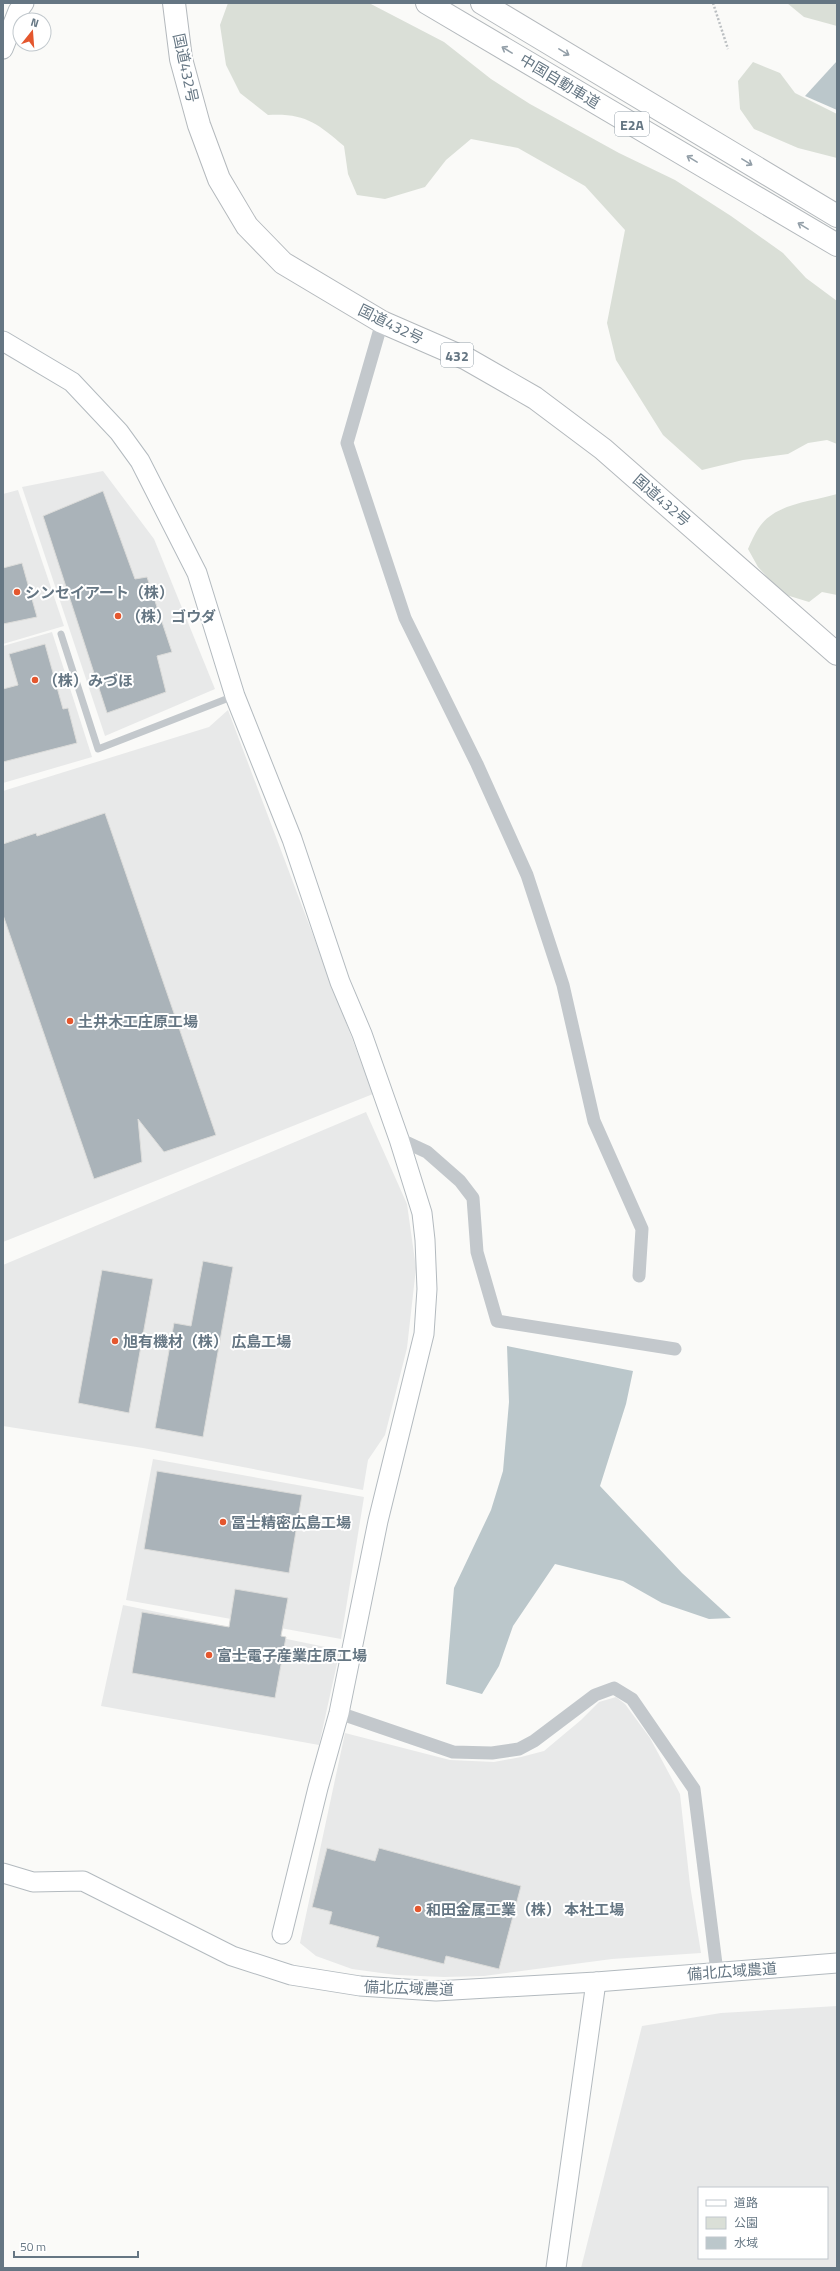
<svg xmlns="http://www.w3.org/2000/svg" width="840" height="2271" font-family="'Titillium Web','Noto Sans JP',sans-serif">
  <style>
    .built { fill: #e8e9e9; fill-rule: evenodd }
    .green { fill: #dadfd7 }
    .water { fill: #bbc7cb }
    .building { fill: #aab3b9; stroke: #dcdcda }
    .lines { fill: none; stroke-linecap: round; stroke-linejoin: round }
    .secondary-casing { stroke: #b3babf; stroke-width: 21 }
    .highway-casing { stroke: #b4b9bd; stroke-width: 24 }
    .path { stroke: #bbbfc2; stroke-width: 2.5; stroke-dasharray: 2 2; stroke-linecap: butt }
    .lane { stroke: #c3c8cc; stroke-width: 7 }
    .street { stroke: #c3c8cc; stroke-width: 13 }
    .secondary { stroke: #fff; stroke-width: 19 }
    .highway { stroke: #fff; stroke-width: 22 }
    .oneway { stroke: #939fa8 }
    .poi-dot { fill: #e4572e; stroke: #fff; stroke-width: 1.5 }
    .labels { text-anchor: middle; dominant-baseline: central; stroke-width: 4; stroke-linejoin: round; paint-order: stroke }
    .shield { fill: #fff; stroke: #939fa8; stroke-width: 1 }
    .shield-label { font-size: 14px; font-weight: bold; fill: #657683 }
    .street-label { font-size: 15px; fill: #657683; stroke: #fff }
    .poi-label { font-size: 15px; font-weight: bold; fill: #657683; stroke: #fff; text-anchor: start }
  </style>
  <rect width="100%" height="100%" fill="#fafaf8"/>
  <!-- built -->
  <g class="built">
    <polygon points="103,471 154,539 215,689 105,736 22,487"/>
    <polygon points="18,490 64,626 3,644 3,494"/>
    <polygon points="52,632 92,757 3,783 3,646"/>
    <polygon points="228,710 373,1094 3,1242 3,791 209,727"/>
    <polygon points="366,1112 407,1204 416,1268 407,1348 385,1435 368,1460 363,1490 143,1448 3,1426 3,1265"/>
    <polygon points="153,1459 364,1497 341,1639 126,1600"/>
    <polygon points="123,1605 340,1650 319,1745 101,1706"/>
    <polygon points="616,1697 625,1704 650,1738 680,1794 690,1885 701,1953 612,1959 484,1976 444,1977 396,1975 352,1969 316,1956 300,1943 345,1733 450,1760 494,1762 521,1757 544,1751 581,1720 599,1702"/>
    <path d="M837,2006V2268H581L642,2026L721,2013ZM699,2188H827V2258H699Z"/>
  </g>
  <!-- green -->
  <g class="green">
    <path d="M228,3H369L444,42L491,79L530,104L619,153L675,180L731,216L783,253L806,278L837,301V444L827,440L808,443L788,454L743,460L702,470L663,435L616,360L607,323L625,230L585,186L518,148L471,139L446,160L425,187L385,199L357,195L348,174L344,146C317,123 305,113 268,115L240,93L226,65L220,25Z"/>
    <polygon points="787,3 837,3 837,26 804,17"/>
    <polygon points="753,62 780,73 795,93 837,114 837,158 798,148 754,129 740,109 738,81"/>
    <path d="M837,494V595L822,592L809,602L783,594L758,567L748,549C751,542 754,535 758,529C774,503 811,502 837,494Z"/>
  </g>
  <!-- water -->
  <g class="water">
    <polygon points="837,61 837,110 805,96"/>
    <polygon points="507,1346 633,1371 626,1404 600,1486 682,1573 731,1618 709,1619 662,1603 623,1581 555,1564 513,1626 499,1666 482,1694 446,1684 454,1588 491,1510 503,1471 509,1402"/>
  </g>
  <!-- building -->
  <g class="building">
    <polygon points="103,491 135,579 147,577 172,652 157,656 166,692 107,713 43,516"/>
    <polygon points="22,563 37,617 3,624 3,568"/>
    <polygon points="45,644 63,709 68,708 77,743 3,762 3,689 18,685 9,654"/>
    <polygon points="105,813 216,1135 164,1152 138,1119 142,1162 94,1179 3,915 3,844 36,833 37,836"/>
    <polygon points="203,1261 233,1267 203,1437 155,1428 174,1323 191,1326"/>
    <polygon points="102,1270 153,1279 129,1413 78,1403"/>
    <polygon points="157,1471 302,1495 289,1573 144,1549"/>
    <polygon points="235,1589 288,1598 281,1636 286,1637 275,1698 132,1673 142,1612 229,1627"/>
    <polygon points="327,1848 375,1861 379,1848 521,1886 499,1969 446,1956 444,1964 376,1947 379,1937 329,1924 332,1912 312,1907"/>
  </g>
  <g class="lines">
    <defs>
      <g id="secondary">
        <polyline points="3,49 18,11 24,3"/>
        <polyline points="3,341 72,382 119,432 140,461 197,573 235,696 292,839 340,982 362,1034 399,1139 422,1213 425,1240 427,1289 424,1334 378,1521 339,1713 318,1788 282,1934"/>
        <polyline points="3,1873 33,1882 83,1881 232,1956 291,1975 360,1986 436,1991 596,1982 837,1963"/>
        <polyline points="556,2268 596,1982"/>
      </g>
      <g id="highway">
        <polyline points="174,3 181,59 199,125 219,179 247,226 283,263 382,322 467,359 535,398 603,449 837,654"/>
        <polyline points="427,3 837,245"/>
        <polyline points="482,3 837,216"/>
      </g>
    </defs>
    <!-- secondary casing -->
    <use href="#secondary" class="secondary-casing"/>
    <!-- highway casing -->
    <use href="#highway" class="highway-casing"/>
    <!-- path -->
    <polyline class="path" points="713,3 728,49"/>
    <!-- lane -->
    <polyline class="lane" points="61,634 98,749 234,696"/>
    <!-- street -->
    <g class="street">
      <polyline points="382,322 347,443 405,618 477,764 527,875 563,985 594,1121 642,1229 639,1276"/>
      <polyline points="399,1139 427,1152 460,1181 473,1198 477,1252 497,1321 675,1349"/>
      <polyline points="339,1713 453,1752 492,1753 519,1749 534,1741 595,1695 614,1688 632,1699 694,1789 717,1972"/>
    </g>
    <!-- secondary -->
    <use href="#secondary" class="secondary"/>
    <!-- highway -->
    <use href="#highway" class="highway"/>
  </g>
  <!-- one-way arrows -->
  <defs><path id="oneway-shaft" d="M-6 0H5M1.5-3L5.5 0L1.5 3" fill="none" stroke-width="1.6" stroke-linecap="round" stroke-linejoin="round"/></defs>
  <g class="oneway">
    <use href="#oneway-shaft" transform="translate(507 50) rotate(-149)"/>
    <use href="#oneway-shaft" transform="translate(564 52) rotate(31)"/>
    <use href="#oneway-shaft" transform="translate(692 159) rotate(-149)"/>
    <use href="#oneway-shaft" transform="translate(747 162) rotate(31)"/>
    <use href="#oneway-shaft" transform="translate(803 226) rotate(-149)"/>
  </g>
  <!-- markers -->
  <g class="poi-dot">
    <circle cx="17" cy="592" r="4"/>
    <circle cx="118" cy="616" r="4"/>
    <circle cx="35" cy="680" r="4"/>
    <circle cx="70" cy="1021" r="4"/>
    <circle cx="115" cy="1341" r="4"/>
    <circle cx="223" cy="1522" r="4"/>
    <circle cx="209" cy="1655" r="4"/>
    <circle cx="418" cy="1909" r="4"/>
  </g>
  <g class="labels">
    <!-- shield labels -->
    <g class="shield">
      <rect x="615" y="112" width="34" height="24" rx="3"/>
      <rect x="441" y="343" width="32" height="24" rx="3"/>
    </g>
    <g class="shield-label">
      <text x="632" y="124">E2A</text>
      <text x="457" y="355">432</text>
    </g>
    <!-- street labels -->
    <g class="street-label">
      <text transform="translate(186 68) rotate(78)">国道432号</text>
      <text transform="translate(560 81) rotate(31)">中国自動車道</text>
      <text transform="translate(391 324) rotate(26)">国道432号</text>
      <text transform="translate(662 500) rotate(41)">国道432号</text>
      <text transform="translate(732 1971) rotate(-4)">備北広域農道</text>
      <text transform="translate(409 1988) rotate(2)">備北広域農道</text>
    </g>
    <!-- poi labels -->
    <g class="poi-label">
      <text x="25" y="592">シンセイアート（株）</text>
      <text x="126" y="616">（株）ゴウダ</text>
      <text x="43" y="680">（株）みづほ</text>
      <text x="78" y="1021">土井木工庄原工場</text>
      <text x="123" y="1341">旭有機材（株） 広島工場</text>
      <text x="231" y="1522">冨士精密広島工場</text>
      <text x="217" y="1655">富士電子産業庄原工場</text>
      <text x="426" y="1909">和田金属工業（株） 本社工場</text>
    </g>
  </g>
  <!-- border -->
  <rect width="840" height="2271" fill="none" stroke="#657683" stroke-width="8"/>
  <!-- legend -->
  <rect x="698" y="2187" width="130" height="72" fill="#ffffff" stroke="#c1c8cd"/>
  <rect x="706" y="2200" width="20" height="6" fill="#ffffff" stroke="#c1c8cd"/>
  <text x="734" y="2207" font-size="12" fill="#657683">道路</text>
  <rect x="706" y="2217" width="20" height="12" fill="#dadfd7" stroke="#c1c8cd"/>
  <text x="734" y="2227" font-size="12" fill="#657683">公園</text>
  <rect x="706" y="2237" width="20" height="12" fill="#bbc7cb" stroke="#c1c8cd"/>
  <text x="734" y="2247" font-size="12" fill="#657683">水域</text>
  <!-- north arrow -->
  <g transform="translate(32 32) rotate(17)"><circle r="19" fill="#ffffff" stroke="#c1c8cd"/>
  <path d="M0-3L7 15L0 10L-7 15Z" fill="#e4572e"/>
  <text y="-6" font-size="11" font-weight="bold" text-anchor="middle" fill="#657683">N</text>
  </g>
  <!-- scale -->
  <path d="M14 2251v6h124v-6" fill="none" stroke="#657683" stroke-width="2"/>
  <text x="20" y="2251" font-size="12" fill="#657683" stroke="#ffffff" stroke-width="3" paint-order="stroke">50 m</text>
</svg>
